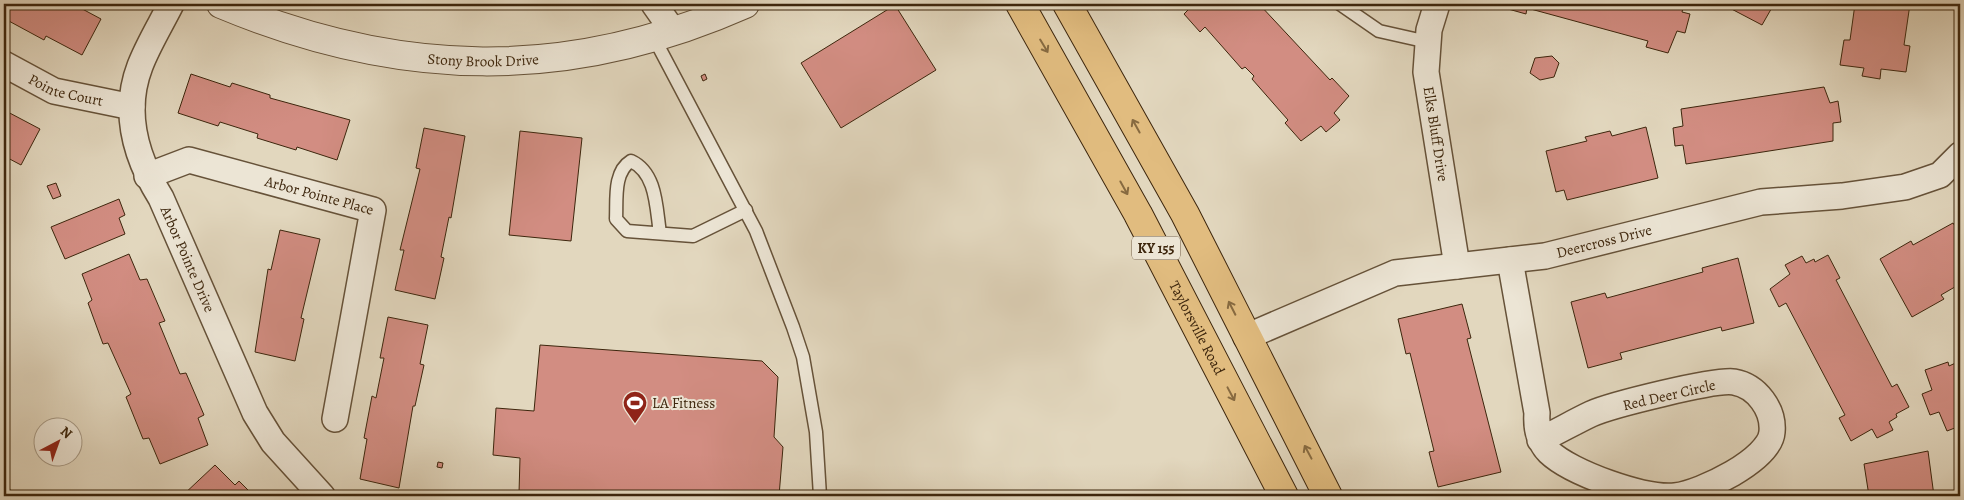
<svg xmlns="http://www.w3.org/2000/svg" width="1964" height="500" font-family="Alegreya,serif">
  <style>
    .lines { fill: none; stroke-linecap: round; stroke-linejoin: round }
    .stream { stroke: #727f6e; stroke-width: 7 }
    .building { fill: #d28d82; stroke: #3d260d }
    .service-casing { stroke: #665239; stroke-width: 15 }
    .minor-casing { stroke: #665239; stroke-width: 28 }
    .tertiary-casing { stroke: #665239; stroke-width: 30 }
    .primary-casing { stroke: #3d260d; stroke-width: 30 }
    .service { stroke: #ece5d5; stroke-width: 12 }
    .minor { stroke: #ece5d5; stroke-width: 25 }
    .tertiary { stroke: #ece5d5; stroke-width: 28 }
    .primary { stroke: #e1bc7f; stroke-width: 28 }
    .oneway { stroke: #876a40 }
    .labels { text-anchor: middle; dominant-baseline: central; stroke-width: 4; stroke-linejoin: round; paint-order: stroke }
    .shield { fill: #ece5d5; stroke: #725f49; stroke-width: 1 }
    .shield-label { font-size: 14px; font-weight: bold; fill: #3d260d }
    .street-label { font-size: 15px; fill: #3d260d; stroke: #ece5d5 }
    .poi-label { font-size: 15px; fill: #3d260d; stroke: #ece5d5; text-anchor: start }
  </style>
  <rect width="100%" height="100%" fill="#e2d7be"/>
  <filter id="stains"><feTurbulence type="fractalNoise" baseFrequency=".004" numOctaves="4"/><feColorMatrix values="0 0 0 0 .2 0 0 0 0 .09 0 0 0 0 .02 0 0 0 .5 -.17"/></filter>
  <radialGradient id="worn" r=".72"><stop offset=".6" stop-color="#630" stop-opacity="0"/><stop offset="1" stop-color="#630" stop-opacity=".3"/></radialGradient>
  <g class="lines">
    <!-- stream -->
    <polyline class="stream" points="4,486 11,496"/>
  </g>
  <!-- building -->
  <g class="building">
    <polygon points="4,4 73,4 101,19 82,55 46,36 44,40 7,20 9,17 4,14"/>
    <polygon points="1194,4 1259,4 1330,80 1332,78 1349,96 1334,113 1340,120 1326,132 1321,126 1301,141 1285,123 1288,120 1252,79 1254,76 1245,67 1242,69 1205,27 1200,32 1184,14"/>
    <polygon points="1502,4 1684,4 1682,12 1690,14 1685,33 1677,31 1668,53 1646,47 1648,41 1527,8 1526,14 1501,7"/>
    <polygon points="1722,4 1774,4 1762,25"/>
    <polygon points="1855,4 1910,4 1904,45 1910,46 1906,72 1881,69 1880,79 1862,76 1864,68 1840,65 1844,40 1850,40"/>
    <polygon points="895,5 936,70 841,128 801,63"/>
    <polygon points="1552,56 1559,63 1554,77 1540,80 1530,73 1535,58"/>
    <polygon points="191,74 230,87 232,83 270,95 270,98 350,120 337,160 297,147 296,150 257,138 258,134 220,122 218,126 178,113"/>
    <polygon points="705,74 707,79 703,81 701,76"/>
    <polygon points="1824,87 1830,103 1838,101 1841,122 1833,123 1833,141 1686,164 1683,145 1675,146 1673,128 1683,126 1681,109"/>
    <polygon points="4,110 40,129 21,165 4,156"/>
    <polygon points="1646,127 1658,178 1567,200 1564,190 1556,192 1546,151 1587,141 1585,137 1610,131 1612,136"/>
    <polygon points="424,128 465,136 451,218 449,217 441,257 444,258 435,299 395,290 404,250 400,250 420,169 416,168"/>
    <polygon points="520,131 582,138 571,241 509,235"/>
    <polygon points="56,183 61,196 53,199 47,186"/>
    <polygon points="119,199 125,215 119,218 125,234 65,259 51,227"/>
    <polygon points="1953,223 1955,226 1960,223 1960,284 1941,295 1944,299 1912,317 1880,259 1911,241 1913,245"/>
    <polygon points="280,230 320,239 301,318 304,319 295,361 255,352 268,269 271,270"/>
    <polygon points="129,254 140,280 147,279 165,321 159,323 180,374 186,373 204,415 198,418 208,445 160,464 149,438 143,439 126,397 131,394 108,343 103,344 88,303 92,300 82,274"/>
    <polygon points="1828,255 1840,278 1836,280 1892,387 1897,384 1909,407 1896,414 1897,417 1889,422 1893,430 1877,438 1872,429 1851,441 1839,418 1845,415 1786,303 1779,307 1770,289 1790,274 1785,265 1802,256 1806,263 1814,259 1815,262"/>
    <polygon points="1738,258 1754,323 1722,331 1721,327 1620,353 1622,359 1588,368 1571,302 1605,293 1607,298 1703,272 1702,268"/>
    <polygon points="1462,304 1471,338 1467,339 1501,472 1438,487 1429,452 1434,451 1410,353 1406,354 1398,319"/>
    <polygon points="388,317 428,325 420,364 424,365 415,406 413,406 399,488 360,479 367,439 364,438 372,396 376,398 384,358 380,358"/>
    <polygon points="540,345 762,361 778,377 774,437 783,447 779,496 509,496 510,493 519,493 520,458 493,455 496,408 534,411"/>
    <polygon points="1960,361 1960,426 1947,431 1939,412 1930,415 1922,394 1932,390 1925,370 1948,362 1949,366"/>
    <polygon points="1928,451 1934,496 1869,496 1864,464"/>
    <polygon points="438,462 443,463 442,468 437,467"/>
    <polygon points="215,465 235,485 239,481 254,496 182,496"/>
  </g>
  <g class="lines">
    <defs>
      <g id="service">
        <polyline points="1340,4 1379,31 1428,42"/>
        <polyline points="653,36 756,231 793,327 803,357 816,432 820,496"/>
        <path d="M660,233C656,208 657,173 631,161C613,172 617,200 616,219L627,231L693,236L746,210"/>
      </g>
      <g id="minor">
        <path id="s1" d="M171,4C161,24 148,45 140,66C122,113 136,158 161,198L255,413L273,442L322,496"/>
        <polyline points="654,4 673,31"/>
        <path id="s2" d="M1437,4L1429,30L1426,72L1457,266"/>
        <path id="s3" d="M4,64L54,91L132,107"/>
        <path id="s4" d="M147,176L189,160L373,210L335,419"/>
        <path d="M1510,260L1537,413C1536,427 1538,441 1549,452C1571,473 1644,499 1675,496C1701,493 1770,460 1772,432C1774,410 1757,386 1734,382C1715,379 1611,405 1591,414C1574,422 1557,432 1540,440"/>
        <path id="s5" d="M1246,337L1395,273L1545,256L1761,202L1842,196L1905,187L1940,175L1960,155"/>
      </g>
      <g id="tertiary">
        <path id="s6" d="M221,4C398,78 567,83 745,4"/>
      </g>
      <g id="primary">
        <path id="s7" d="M1020,4L1138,214L1284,496"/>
        <polyline points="1067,4 1185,214 1328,496"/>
      </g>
    </defs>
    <!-- service casing -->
    <use href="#service" class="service-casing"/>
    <!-- minor casing -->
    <use href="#minor" class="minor-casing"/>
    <!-- tertiary casing -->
    <use href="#tertiary" class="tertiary-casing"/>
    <!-- primary casing -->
    <use href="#primary" class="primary-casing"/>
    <!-- service -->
    <use href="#service" class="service"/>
    <!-- minor -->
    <use href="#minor" class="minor"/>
    <!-- tertiary -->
    <use href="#tertiary" class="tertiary"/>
    <!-- primary -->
    <use href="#primary" class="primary"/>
  </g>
  <!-- one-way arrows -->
  <defs><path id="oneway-shaft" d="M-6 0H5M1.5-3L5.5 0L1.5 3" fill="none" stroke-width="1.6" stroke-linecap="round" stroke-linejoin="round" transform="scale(1.25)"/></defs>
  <g class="oneway">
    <use href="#oneway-shaft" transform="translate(1044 46) rotate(59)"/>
    <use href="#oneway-shaft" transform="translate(1136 126) rotate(-119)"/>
    <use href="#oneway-shaft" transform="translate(1124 188) rotate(61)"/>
    <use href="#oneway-shaft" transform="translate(1232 308) rotate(-117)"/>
    <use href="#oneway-shaft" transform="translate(1231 394) rotate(62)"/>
    <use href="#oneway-shaft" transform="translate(1308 452) rotate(-118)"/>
  </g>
  <!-- icons -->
  <defs>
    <symbol id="stadium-pin" viewBox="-11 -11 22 30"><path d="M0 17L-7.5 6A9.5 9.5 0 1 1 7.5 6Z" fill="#8f2418" stroke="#ece5d5"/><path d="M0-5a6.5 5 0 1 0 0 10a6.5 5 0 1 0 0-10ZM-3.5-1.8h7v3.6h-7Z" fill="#fff"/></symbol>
  </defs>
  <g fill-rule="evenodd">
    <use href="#stadium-pin" x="621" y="389" width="28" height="38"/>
  </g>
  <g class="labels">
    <!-- shield labels -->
    <rect class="shield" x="1132" y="236.5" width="48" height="23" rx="4"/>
    <g class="shield-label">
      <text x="1156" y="248">KY 155</text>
    </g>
    <!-- street labels -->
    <g class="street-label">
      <text stroke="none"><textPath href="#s6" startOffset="270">Stony Brook Drive</textPath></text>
      <text stroke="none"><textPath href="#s3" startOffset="68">Pointe Court</textPath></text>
      <text stroke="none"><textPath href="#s2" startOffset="132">Elks Bluff Drive</textPath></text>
      <text stroke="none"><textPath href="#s4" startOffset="180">Arbor Pointe Place</textPath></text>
      <text stroke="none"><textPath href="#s5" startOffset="374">Deercross Drive</textPath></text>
      <text stroke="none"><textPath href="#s1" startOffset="275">Arbor Pointe Drive</textPath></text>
      <text stroke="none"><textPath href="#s7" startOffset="369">Taylorsville Road</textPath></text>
      <text transform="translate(1669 395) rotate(-13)">Red Deer Circle</text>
    </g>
    <!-- poi labels -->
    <g class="poi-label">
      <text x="652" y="403">LA Fitness</text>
    </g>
  </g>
  <!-- margin -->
  <rect width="1964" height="500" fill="none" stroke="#e2d7be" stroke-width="20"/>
  <rect x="5" y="5" width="1954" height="490" fill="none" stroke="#3d260d" stroke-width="2.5"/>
  <rect x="10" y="10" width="1944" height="480" fill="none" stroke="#3d260d"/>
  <!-- north arrow -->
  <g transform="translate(58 442) rotate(41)"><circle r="24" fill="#ece5d5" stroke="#a69985"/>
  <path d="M0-4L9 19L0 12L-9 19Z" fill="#8f2418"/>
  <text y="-8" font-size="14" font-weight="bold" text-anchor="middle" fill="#3d260d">N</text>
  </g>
  <rect width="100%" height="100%" filter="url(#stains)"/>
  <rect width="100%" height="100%" fill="url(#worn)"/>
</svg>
